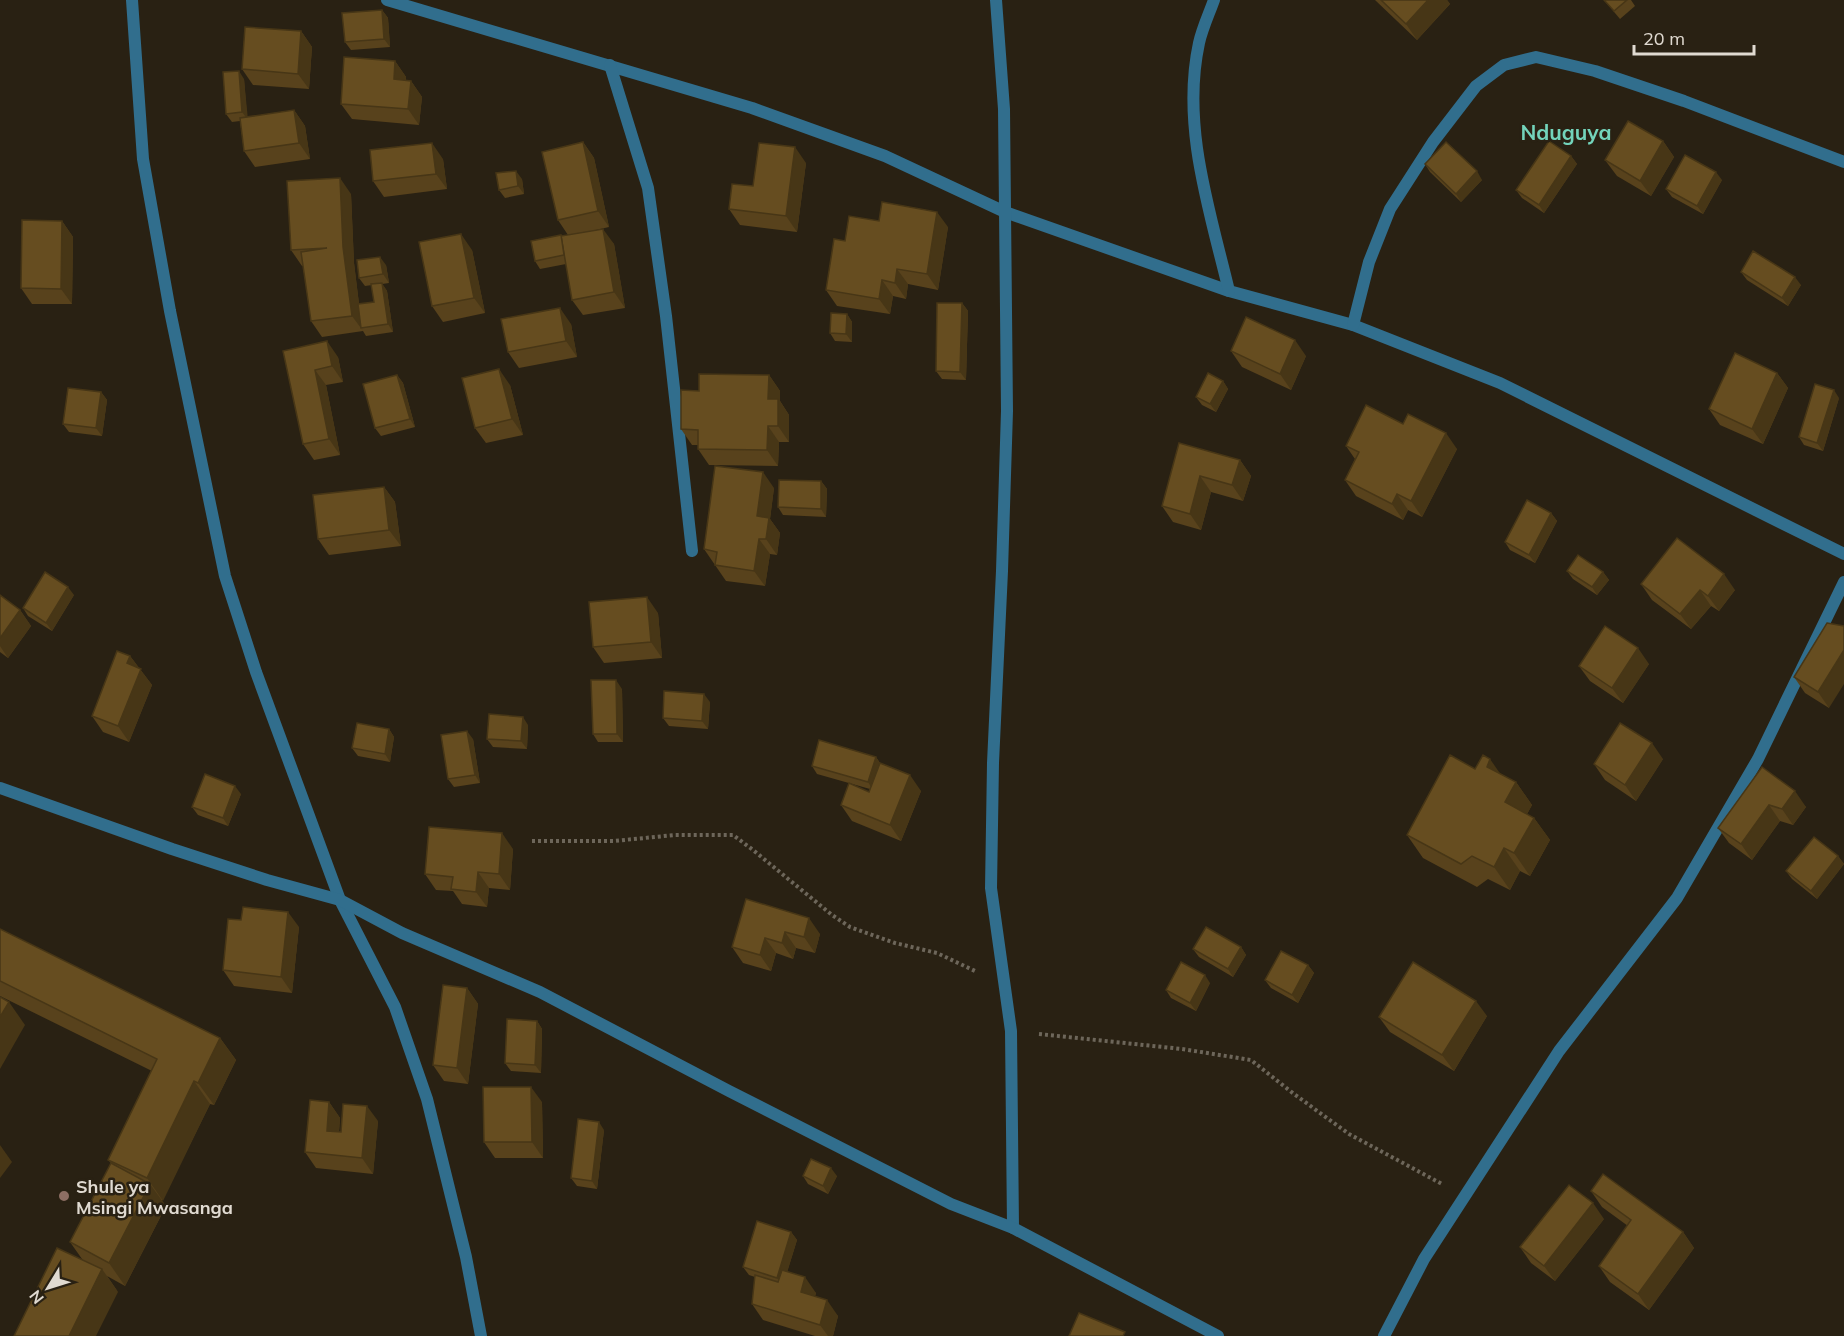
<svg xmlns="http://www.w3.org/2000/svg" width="1844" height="1336" font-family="Mulish,sans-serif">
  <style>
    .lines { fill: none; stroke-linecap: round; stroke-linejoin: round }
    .path { stroke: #6d665a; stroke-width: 4; stroke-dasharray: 3 3; stroke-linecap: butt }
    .minor { stroke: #316e8d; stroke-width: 12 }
    .wall { fill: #58421c }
    .shaded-wall { fill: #473616 }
    .building { fill: #664d20; stroke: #473616; stroke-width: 1.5 }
    .education-dot { fill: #8d6e63; stroke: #292113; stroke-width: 2 }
    .labels { text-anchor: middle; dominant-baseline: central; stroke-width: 5; stroke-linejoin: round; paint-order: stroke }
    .poi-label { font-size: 18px; font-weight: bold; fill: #e0dad1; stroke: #292113; text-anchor: start }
    .quarter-label { font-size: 21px; font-weight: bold; fill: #73d4bb; stroke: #292113 }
  </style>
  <rect width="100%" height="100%" fill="#292113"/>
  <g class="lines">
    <!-- path -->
    <g class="path">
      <polyline points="532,841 614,841 675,835 733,835 753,850 832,915 850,927 895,943 937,953 975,971"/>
      <polyline points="1039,1034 1182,1049 1251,1060 1294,1094 1349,1134 1442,1184"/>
    </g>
    <!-- minor -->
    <g class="minor">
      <polyline points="132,0 143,159 170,311 225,576 256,672 340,900 395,1007 427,1099 466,1257 481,1336"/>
      <polyline points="387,0 752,108 885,156 1005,212 1229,291 1353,325 1500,383 1844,554"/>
      <polyline points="996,0 1004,109 1007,411 1002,571 993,763 991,888 1011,1031 1013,1228"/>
      <path d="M1214,0C1209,14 1202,29 1199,43C1181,126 1210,211 1229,291"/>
      <polyline points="610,65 648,188 666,316 692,551"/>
      <polyline points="1353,325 1369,262 1390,209 1433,142 1476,86 1504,65 1536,57 1595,71 1684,101 1844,162"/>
      <polyline points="0,788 172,849 267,880 340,900 402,933 540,992 729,1091 951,1204 1013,1228 1218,1336"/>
      <polyline points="1384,1336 1424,1259 1559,1051 1677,898 1758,759 1844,582"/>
    </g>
  </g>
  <!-- wall -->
  <g class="wall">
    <polygon points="1375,0 1447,0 1450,4 1417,40"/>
    <polygon points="1604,0 1631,0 1635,6 1620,19"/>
    <polygon points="382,10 388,18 390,47 351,50 345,42"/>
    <polygon points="301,31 312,47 309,89 253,85 242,69"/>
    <polygon points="395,61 406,77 406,81 411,81 422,97 419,125 352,119 341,104"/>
    <polygon points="244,79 247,117 294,110 305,126 310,159 255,167 244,151 240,121 232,122 226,114"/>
    <polygon points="1663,141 1674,157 1651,196 1617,176 1605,160"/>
    <polygon points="583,142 594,158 609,227 596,230 614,244 625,308 583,315 572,300 566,264 540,269 535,261 561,236 568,235 558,220"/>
    <polygon points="1571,156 1577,164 1544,213 1522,198 1516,190"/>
    <polygon points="443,159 447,189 384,197 373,181"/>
    <polygon points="806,163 797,232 740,225 729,209 753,186"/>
    <polygon points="1425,164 1482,180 1461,202 1430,172"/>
    <polygon points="522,179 524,194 505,198 499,190"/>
    <polygon points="1722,180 1703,214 1672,197 1666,189"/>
    <polygon points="351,194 354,263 359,304 374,302 372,285 365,286 359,278 386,265 389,283 382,284 387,291 393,332 366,336 363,331 322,337 311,321 303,266 302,266 291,250"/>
    <polygon points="62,221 73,237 72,304 32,304 21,288"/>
    <polygon points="879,221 948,227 938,290 908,284 906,299 893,296 890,314 837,306 826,290 845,241"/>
    <polygon points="472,250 485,313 443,322 432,306"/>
    <polygon points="1741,272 1801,285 1788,306 1747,280"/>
    <polygon points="962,303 968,311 966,380 942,379 936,371"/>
    <polygon points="847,314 852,322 852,342 835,341 830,333"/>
    <polygon points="571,324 577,357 519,368 508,352"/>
    <polygon points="283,351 338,357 343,382 326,385 340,455 314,460 303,444"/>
    <polygon points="1231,351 1306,356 1291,390 1242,367"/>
    <polygon points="1777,373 1788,388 1763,444 1720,425 1709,409"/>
    <polygon points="397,375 403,383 415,427 381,436 375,428"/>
    <polygon points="769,375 780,391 780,401 789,415 789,442 779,442 778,466 709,465 698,449 698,445 692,445 681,429 699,391"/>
    <polygon points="1223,381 1228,389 1216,412 1202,405 1196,397"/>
    <polygon points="510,385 523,435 486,443 475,428"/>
    <polygon points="101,392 107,400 102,436 69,432 63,424"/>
    <polygon points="1839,398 1823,451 1804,445 1799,437"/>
    <polygon points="1403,424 1457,449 1422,517 1408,510 1403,520 1356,496 1345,480 1355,459 1346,446"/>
    <polygon points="1179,443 1240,460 1251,476 1243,501 1211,492 1201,530 1173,522 1162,506"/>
    <polygon points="821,481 827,489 826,517 783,515 778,507"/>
    <polygon points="384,487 395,502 401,546 329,555 318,539"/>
    <polygon points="774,488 770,519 780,533 777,555 770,554 765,586 726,581 704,549"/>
    <polygon points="1551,513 1557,521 1535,563 1510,550 1505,542"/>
    <polygon points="1567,571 1603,572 1609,580 1597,595 1573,579"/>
    <polygon points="1641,584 1735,590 1719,611 1711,606 1691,629 1652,600"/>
    <polygon points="0,595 20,610 31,626 8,658 0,652"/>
    <polygon points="74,595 52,631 28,616 23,608"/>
    <polygon points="658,613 662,658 604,663 593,647"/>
    <polygon points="1827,623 1829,708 1805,693 1794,677"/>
    <polygon points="130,656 152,685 129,742 103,732 92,716"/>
    <polygon points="1649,664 1623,703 1590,681 1579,666"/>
    <polygon points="622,689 623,742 598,742 593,734"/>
    <polygon points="710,702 708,729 669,726 663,718"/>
    <polygon points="528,725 527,749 493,747 487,739"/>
    <polygon points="389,729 394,737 390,762 358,756 352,748"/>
    <polygon points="473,739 480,783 454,787 448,779"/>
    <polygon points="876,757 880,763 921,791 901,841 852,821 841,805 869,792 870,789 817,774 812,766"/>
    <polygon points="1663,759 1636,801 1605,780 1594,764"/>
    <polygon points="1762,767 1806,807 1793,825 1780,821 1752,860 1729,843 1718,828"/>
    <polygon points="1475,769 1501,774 1516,782 1532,805 1527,814 1534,818 1550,840 1530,876 1520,871 1510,890 1488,879 1477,887 1423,858 1407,835"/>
    <polygon points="241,794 228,826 198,815 192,807"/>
    <polygon points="513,849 510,890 489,888 487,907 462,904 453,891 436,890 425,874"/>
    <polygon points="1838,856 1844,864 1817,899 1792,879 1786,871"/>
    <polygon points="746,899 820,934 815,953 796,948 793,959 776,953 771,971 743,963 732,947"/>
    <polygon points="241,920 299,927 292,993 234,986 223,970"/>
    <polygon points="0,929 220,1038 236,1060 214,1105 210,1104 162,1201 166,1206 125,1286 107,1276 118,1292 82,1259 70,1242 111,1163 108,1160 152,1071 0,996"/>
    <polygon points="1241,947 1246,955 1233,977 1199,957 1193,949"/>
    <polygon points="1308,965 1314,973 1298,1003 1271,988 1265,980"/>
    <polygon points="1210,983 1196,1011 1171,998 1166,990"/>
    <polygon points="467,988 478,1004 468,1084 444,1081 433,1065"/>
    <polygon points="1487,1016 1454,1071 1390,1032 1379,1017"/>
    <polygon points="537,1021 542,1029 541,1073 511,1071 505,1063"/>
    <polygon points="329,1102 340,1118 339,1132 378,1121 373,1174 316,1168 305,1152"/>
    <polygon points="542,1102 543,1158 495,1158 484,1142"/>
    <polygon points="604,1130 597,1189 577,1186 571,1178"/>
    <polygon points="803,1176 837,1176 828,1194 808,1184"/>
    <polygon points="1591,1191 1683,1232 1694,1248 1649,1310 1610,1282 1599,1266 1628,1226 1602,1207"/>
    <polygon points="1604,1219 1555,1281 1531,1263 1520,1247"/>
    <polygon points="791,1232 797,1240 787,1272 816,1293 815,1296 838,1316 833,1336 815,1336 763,1320 752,1304 755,1277 749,1275 743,1267"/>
  </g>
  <!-- shaded-wall -->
  <g class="shaded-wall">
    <polygon points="1428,0 1447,0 1450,4 1417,40 1406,24"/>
    <polygon points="382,10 388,18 390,47 384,39"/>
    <polygon points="301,31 312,47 309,89 298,74"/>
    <polygon points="395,61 406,77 405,95 394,79"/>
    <polygon points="239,71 244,79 248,120 242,112"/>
    <polygon points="411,81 422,97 419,125 408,109"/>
    <polygon points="294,110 305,126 310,159 299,143"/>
    <polygon points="1663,141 1674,157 1651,196 1640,181"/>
    <polygon points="583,142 594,158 609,227 598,211"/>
    <polygon points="432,143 443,159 447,189 436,174"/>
    <polygon points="795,147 806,163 797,232 786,216"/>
    <polygon points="1571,156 1577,164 1544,213 1539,205"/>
    <polygon points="516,171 522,179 524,194 518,186"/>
    <polygon points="1477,171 1482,180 1461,202 1456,194"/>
    <polygon points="1716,172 1722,180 1703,214 1697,206"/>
    <polygon points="340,178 351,194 354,263 362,328 361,328 363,331 352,316 343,247"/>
    <polygon points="937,212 948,227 938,290 927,274"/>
    <polygon points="62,221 73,237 72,304 61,289"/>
    <polygon points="603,229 614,244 625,308 614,292"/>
    <polygon points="461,234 472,250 485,313 474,298"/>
    <polygon points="380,257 386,265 389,283 383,274"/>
    <polygon points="897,269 908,284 906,299 895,283"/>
    <polygon points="1795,277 1801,285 1788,306 1782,298"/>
    <polygon points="882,280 893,296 890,314 879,299"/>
    <polygon points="382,283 387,291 393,332 388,324"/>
    <polygon points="962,303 968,311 966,380 960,372"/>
    <polygon points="560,308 571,324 577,357 566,341"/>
    <polygon points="847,314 852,322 852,342 846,334"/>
    <polygon points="1295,340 1306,356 1291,390 1280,374"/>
    <polygon points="327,341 338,357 343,382 332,366"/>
    <polygon points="499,369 510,385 523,435 512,419"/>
    <polygon points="315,370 326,385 340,455 329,439"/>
    <polygon points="1777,373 1788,388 1763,444 1752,429"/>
    <polygon points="397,375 403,383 415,427 410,419"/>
    <polygon points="769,375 780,391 780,401 789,415 789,442 778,426 768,399"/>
    <polygon points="1223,381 1228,389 1216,412 1210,404"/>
    <polygon points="1834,390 1839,398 1823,451 1817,443"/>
    <polygon points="101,392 107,400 102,436 96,428"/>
    <polygon points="768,426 779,442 778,466 767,450"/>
    <polygon points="1446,433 1457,449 1422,517 1411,501"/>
    <polygon points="1240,460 1251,476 1243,501 1232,485"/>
    <polygon points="763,472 774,488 770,519 780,533 777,555 766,539 757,516"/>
    <polygon points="1200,476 1211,492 1201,530 1190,514"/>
    <polygon points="821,481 827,489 826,517 821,509"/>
    <polygon points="384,487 395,502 401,546 389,530"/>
    <polygon points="1397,494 1408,510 1403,520 1392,504"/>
    <polygon points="1551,513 1557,521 1535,563 1529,555"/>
    <polygon points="759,539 770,554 765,586 754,571"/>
    <polygon points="1603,572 1609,580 1597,595 1592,587"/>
    <polygon points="1724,574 1735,590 1719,611 1708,596"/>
    <polygon points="68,587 74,595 52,631 46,623"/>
    <polygon points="1700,590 1711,606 1691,629 1680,614"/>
    <polygon points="647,597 658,613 662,658 651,642"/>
    <polygon points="20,610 31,626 8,658 0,646 0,638"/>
    <polygon points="1638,648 1649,664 1623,703 1612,688"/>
    <polygon points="1844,650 1844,684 1829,708 1818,692"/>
    <polygon points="130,656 152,685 129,742 118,726 127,663"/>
    <polygon points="616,680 622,689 623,742 617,734"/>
    <polygon points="704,694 710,702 708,729 702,721"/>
    <polygon points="523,717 528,725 527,749 521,741"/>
    <polygon points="389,729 394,737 390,762 385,754"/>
    <polygon points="467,731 473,739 480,783 475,775"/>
    <polygon points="1652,743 1663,759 1636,801 1625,785"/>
    <polygon points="876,757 881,765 873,790 868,782"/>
    <polygon points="1490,759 1506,782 1487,767"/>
    <polygon points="910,775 921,791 901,841 890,825"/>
    <polygon points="1516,782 1532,805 1521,825 1505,802"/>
    <polygon points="235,786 241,794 228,826 223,818"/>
    <polygon points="1795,791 1806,807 1793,825 1782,809"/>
    <polygon points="1769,805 1780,821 1752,860 1741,844"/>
    <polygon points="1534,818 1550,840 1530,876 1514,853"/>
    <polygon points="502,833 513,849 510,890 499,874"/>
    <polygon points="1504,848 1520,871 1510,890 1494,867"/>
    <polygon points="1838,856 1844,864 1817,899 1811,891"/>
    <polygon points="478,872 489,888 487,907 476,892"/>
    <polygon points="288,912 299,927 292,993 281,977"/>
    <polygon points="809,918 820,934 815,953 804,937"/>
    <polygon points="785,932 796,948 793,959 782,943"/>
    <polygon points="765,938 776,953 771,971 760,955"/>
    <polygon points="1241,947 1246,955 1233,977 1228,969"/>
    <polygon points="1308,965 1314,973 1298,1003 1292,995"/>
    <polygon points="1205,975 1210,983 1196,1011 1190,1003"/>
    <polygon points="467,988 478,1004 468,1084 457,1068"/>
    <polygon points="1476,1001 1487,1016 1454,1071 1442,1055"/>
    <polygon points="9,1002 25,1025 0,1069 0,1017"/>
    <polygon points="537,1021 542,1029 541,1073 535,1065"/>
    <polygon points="220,1038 236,1060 214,1105 198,1083"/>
    <polygon points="194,1081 210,1104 163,1201 147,1178"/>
    <polygon points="531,1087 542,1102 543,1158 532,1142"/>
    <polygon points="329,1102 340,1118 338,1147 327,1131"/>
    <polygon points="367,1106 378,1121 373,1174 362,1158"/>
    <polygon points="599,1122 604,1130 597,1189 592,1181"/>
    <polygon points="0,1145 12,1162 0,1178"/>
    <polygon points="831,1168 837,1176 828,1194 823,1186"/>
    <polygon points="150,1184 166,1206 125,1286 109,1263"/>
    <polygon points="1593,1203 1604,1219 1555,1281 1544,1266"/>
    <polygon points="791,1232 797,1240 783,1286 777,1278"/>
    <polygon points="1683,1232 1694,1248 1649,1310 1638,1294"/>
    <polygon points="102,1269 118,1292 96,1336 69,1336"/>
    <polygon points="805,1277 816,1293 812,1307 801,1292"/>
    <polygon points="827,1300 838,1316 833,1336 828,1336 820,1325"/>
  </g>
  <!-- building -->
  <g class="building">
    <polygon points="1381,0 1428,0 1406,24"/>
    <polygon points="1604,0 1627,0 1614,11"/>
    <polygon points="382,10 384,39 345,42 342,13"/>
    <polygon points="245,27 301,31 298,74 242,69"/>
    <polygon points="344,57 395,61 394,79 411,81 408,109 341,104"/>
    <polygon points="239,71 242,112 226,114 223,72"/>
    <polygon points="294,110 299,143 244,151 240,118"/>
    <polygon points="1628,121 1663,141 1640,181 1605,160"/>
    <polygon points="1549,141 1571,156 1539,205 1516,190"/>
    <polygon points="583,142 598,211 558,220 542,152"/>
    <polygon points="1446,142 1477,171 1456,194 1425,164"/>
    <polygon points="432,143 436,174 373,181 370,150"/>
    <polygon points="759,143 795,147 786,216 729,209 732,184 753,186"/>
    <polygon points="1685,155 1716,172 1697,206 1666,189"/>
    <polygon points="516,171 518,186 499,190 496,173"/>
    <polygon points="340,178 343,247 352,316 311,321 301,252 327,248 291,250 287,181"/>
    <polygon points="882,202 937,212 927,274 897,269 895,283 882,280 879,299 826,290 834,239 845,241 849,216 879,221"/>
    <polygon points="22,220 62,221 61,289 21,288"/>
    <polygon points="603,229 614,292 572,300 561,236"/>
    <polygon points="461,234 474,298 432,306 419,242"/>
    <polygon points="561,235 564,255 535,261 531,241"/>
    <polygon points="1753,251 1795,277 1782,298 1741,272"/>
    <polygon points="380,257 383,274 359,278 357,260"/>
    <polygon points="382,283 388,324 361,328 358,304 374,302 371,284"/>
    <polygon points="937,303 962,303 960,372 936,371"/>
    <polygon points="560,308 566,341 508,352 501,319"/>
    <polygon points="831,313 847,314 846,334 830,333"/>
    <polygon points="1246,317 1295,340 1280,374 1231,351"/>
    <polygon points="327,341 332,366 315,370 329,439 303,444 283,351"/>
    <polygon points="1735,353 1777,373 1752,429 1709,409"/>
    <polygon points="499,369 512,419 475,428 462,378"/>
    <polygon points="1208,373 1223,381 1210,404 1196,397"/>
    <polygon points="699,374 769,375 768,399 778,399 778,426 768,426 767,450 698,449 698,430 681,429 681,390 699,391"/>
    <polygon points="397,375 410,419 375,428 363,384"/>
    <polygon points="1815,384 1834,390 1817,443 1799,437"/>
    <polygon points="68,388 101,392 96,428 63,424"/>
    <polygon points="1366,405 1403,424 1408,414 1446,433 1411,501 1397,494 1392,504 1345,480 1359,452 1346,446"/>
    <polygon points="1179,443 1240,460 1232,485 1200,476 1190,514 1162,506"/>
    <polygon points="715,466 763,472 757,516 769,518 766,539 759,539 754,571 715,565 717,552 704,549"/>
    <polygon points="779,480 821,481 821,509 778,507"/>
    <polygon points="384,487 389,530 318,539 313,495"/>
    <polygon points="1527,500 1551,513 1529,555 1505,542"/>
    <polygon points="1677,538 1724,574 1708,596 1700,590 1680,614 1641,584"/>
    <polygon points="1578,555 1603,572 1592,587 1567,571"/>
    <polygon points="45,572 68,587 46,623 23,608"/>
    <polygon points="0,595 20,610 0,638"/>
    <polygon points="647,597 651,642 593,647 589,602"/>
    <polygon points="1827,623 1844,626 1844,650 1818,692 1794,677"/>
    <polygon points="1605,626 1638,648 1612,688 1579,666"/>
    <polygon points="117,651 130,656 127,663 141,669 118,726 92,716"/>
    <polygon points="591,680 616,680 617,734 593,734"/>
    <polygon points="664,691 704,694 702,721 663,718"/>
    <polygon points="489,714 523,717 521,741 487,739"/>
    <polygon points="357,723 389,729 385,754 352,748"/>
    <polygon points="1620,723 1652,743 1625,785 1594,764"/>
    <polygon points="467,731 475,775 448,779 441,735"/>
    <polygon points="819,740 876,757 868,782 812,766"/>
    <polygon points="1450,755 1475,769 1483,755 1490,759 1487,767 1516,782 1505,802 1534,818 1514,853 1504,848 1494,867 1472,856 1461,864 1407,835"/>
    <polygon points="880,763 910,775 890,825 841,805 849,783 869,792"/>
    <polygon points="1762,767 1795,791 1782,809 1769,805 1741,844 1718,828"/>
    <polygon points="205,774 235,786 223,818 192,807"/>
    <polygon points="429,827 502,833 499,874 478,872 476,892 451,889 453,877 425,874"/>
    <polygon points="1814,837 1838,856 1811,891 1786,871"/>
    <polygon points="746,899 809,918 804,937 785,932 782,943 765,938 760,955 732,947"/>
    <polygon points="243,907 288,912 281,977 223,970 228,919 241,920"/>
    <polygon points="1206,927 1241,947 1228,969 1193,949"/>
    <polygon points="0,929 220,1038 198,1083 194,1081 147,1178 108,1160 157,1059 0,981"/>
    <polygon points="1281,951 1308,965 1292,995 1265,980"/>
    <polygon points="1181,962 1205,975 1190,1003 1166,990"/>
    <polygon points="1413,962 1476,1001 1442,1055 1379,1017"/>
    <polygon points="443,985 467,988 457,1068 433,1065"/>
    <polygon points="0,997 9,1002 0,1017"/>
    <polygon points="507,1019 537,1021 535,1065 505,1063"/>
    <polygon points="483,1087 531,1087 532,1142 484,1142"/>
    <polygon points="310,1100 329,1102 327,1131 341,1132 343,1104 367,1106 362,1158 305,1152"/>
    <polygon points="578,1119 599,1122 592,1181 571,1178"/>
    <polygon points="811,1159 831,1168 823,1186 803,1176"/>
    <polygon points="111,1163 150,1184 109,1263 70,1242"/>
    <polygon points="1603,1174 1683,1232 1638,1294 1599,1266 1631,1220 1591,1191"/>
    <polygon points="1569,1185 1593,1203 1544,1266 1520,1247"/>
    <polygon points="757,1221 791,1232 777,1278 743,1267"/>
    <polygon points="57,1248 102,1269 69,1336 14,1336"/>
    <polygon points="782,1270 805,1277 801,1292 827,1300 820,1325 752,1304 755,1275 778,1282"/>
    <polygon points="1079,1313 1125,1332 1123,1336 1069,1336"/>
  </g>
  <!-- markers -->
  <circle class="education-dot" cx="64" cy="1196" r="6"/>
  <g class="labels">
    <!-- poi labels -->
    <g class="poi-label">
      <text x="76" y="1186">Shule ya<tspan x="76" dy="21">Msingi Mwasanga</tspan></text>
    </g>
    <!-- quarter labels -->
    <g class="quarter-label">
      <text x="1566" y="132">Nduguya</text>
    </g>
  </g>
  <!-- north arrow -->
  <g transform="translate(48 1288) rotate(232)" stroke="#292113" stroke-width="4.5" paint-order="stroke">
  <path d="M0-4.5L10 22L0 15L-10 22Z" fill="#e0dad1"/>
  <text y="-9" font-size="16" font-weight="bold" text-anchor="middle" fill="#e0dad1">N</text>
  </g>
  <!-- scale -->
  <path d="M1634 45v9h120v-9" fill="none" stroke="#e0dad1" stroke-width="3"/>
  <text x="1643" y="45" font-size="18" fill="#e0dad1" stroke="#292113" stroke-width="4.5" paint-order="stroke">20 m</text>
</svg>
